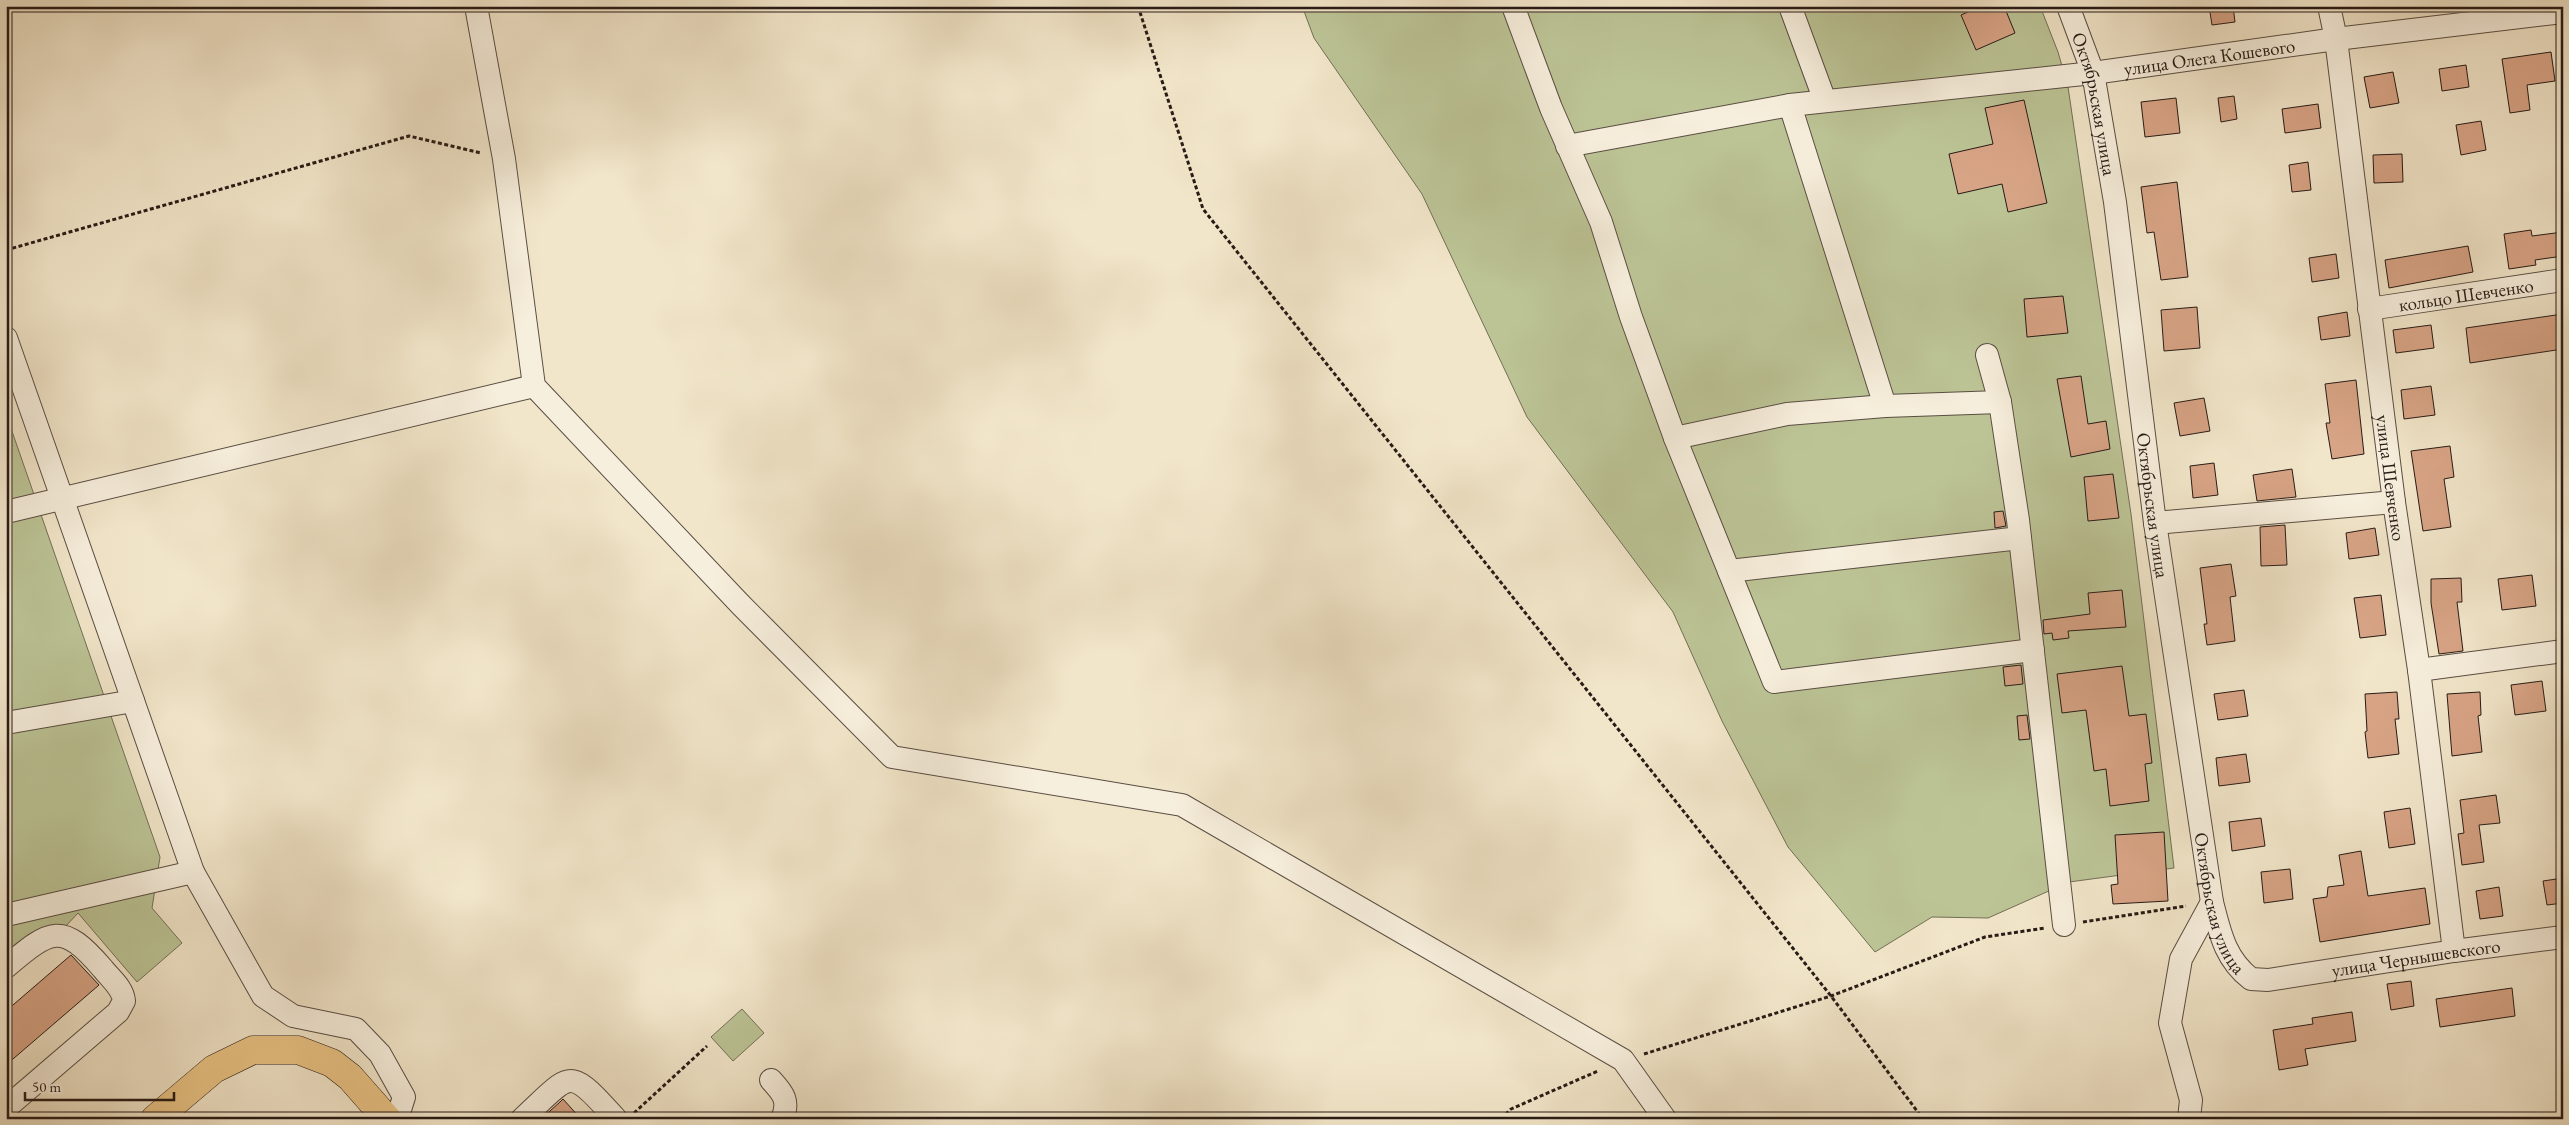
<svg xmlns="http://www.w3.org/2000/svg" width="2569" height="1125" font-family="'EB Garamond',serif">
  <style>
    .green { fill: #bcc496; stroke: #727056 }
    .building { fill: #d8a486; stroke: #271b16 }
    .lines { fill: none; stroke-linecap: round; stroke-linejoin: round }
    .minor-casing { stroke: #5a4e43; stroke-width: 24 }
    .major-casing { stroke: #271b16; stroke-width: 29 }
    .path { stroke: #271b16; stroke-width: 3; stroke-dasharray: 4 2.5; stroke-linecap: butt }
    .minor { stroke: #f7efdd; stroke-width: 22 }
    .major { stroke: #e9c385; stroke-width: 28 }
    .labels { text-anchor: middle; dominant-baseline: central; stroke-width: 4; stroke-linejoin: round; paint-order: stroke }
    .street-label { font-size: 19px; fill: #271b16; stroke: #f7efdd }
  </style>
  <rect width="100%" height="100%" fill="#f2e6ca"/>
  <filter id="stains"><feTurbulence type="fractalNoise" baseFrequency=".004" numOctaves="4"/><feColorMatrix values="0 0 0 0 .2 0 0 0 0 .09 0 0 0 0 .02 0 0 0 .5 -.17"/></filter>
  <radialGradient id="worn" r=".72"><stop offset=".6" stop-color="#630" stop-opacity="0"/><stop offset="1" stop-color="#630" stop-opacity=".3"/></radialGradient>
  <!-- green -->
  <g class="green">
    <polygon points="1302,6 2040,6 2058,52 2068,87 2131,514 2174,868 2069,882 1988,918 1932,917 1875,952 1788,847 1722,721 1673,612 1527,417 1422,194 1314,38"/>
    <polygon points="6,414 160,857 152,908 182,943 137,982 78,913 65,927 6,959"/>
    <polygon points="742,1009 764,1033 733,1061 711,1037"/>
  </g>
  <!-- building -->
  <g class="building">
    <polygon points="1982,6 2004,6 2015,33 1976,50 1961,15"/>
    <polygon points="2209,6 2233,6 2235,22 2212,25"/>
    <polygon points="2551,52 2555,81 2527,85 2530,110 2510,113 2502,59"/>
    <polygon points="2466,65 2469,87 2442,91 2439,69"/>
    <polygon points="2393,72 2399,103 2370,108 2364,77"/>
    <polygon points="2234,96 2237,119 2221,122 2218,98"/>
    <polygon points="2176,98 2180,133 2145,137 2141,102"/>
    <polygon points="2024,100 2047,203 2008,212 2002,184 1958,194 1949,154 1993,144 1985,108"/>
    <polygon points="2318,104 2321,128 2285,133 2282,109"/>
    <polygon points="2481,121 2486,150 2461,155 2456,125"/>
    <polygon points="2402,154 2403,182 2374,183 2373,155"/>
    <polygon points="2308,162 2311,190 2292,192 2289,165"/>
    <polygon points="2177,182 2188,277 2161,280 2154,232 2147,233 2141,187"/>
    <polygon points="2531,230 2532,236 2563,232 2563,256 2535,260 2536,265 2509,269 2504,234"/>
    <polygon points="2468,246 2473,272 2389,288 2385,260"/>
    <polygon points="2336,254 2339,278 2312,282 2309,258"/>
    <polygon points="2063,296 2068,333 2027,337 2024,299"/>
    <polygon points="2197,307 2200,348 2164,351 2161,310"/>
    <polygon points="2347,312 2350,336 2321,340 2318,317"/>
    <polygon points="2563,314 2563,349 2470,363 2466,328"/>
    <polygon points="2431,325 2434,348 2396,353 2393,330"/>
    <polygon points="2081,376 2088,424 2106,421 2110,449 2071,457 2057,379"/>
    <polygon points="2356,380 2364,454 2332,459 2326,423 2330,423 2325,384"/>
    <polygon points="2431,386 2435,415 2404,419 2401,390"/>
    <polygon points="2204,398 2210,431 2180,436 2174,403"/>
    <polygon points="2450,446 2454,477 2444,479 2451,527 2423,531 2411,451"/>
    <polygon points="2214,463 2218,495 2193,498 2190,466"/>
    <polygon points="2292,469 2296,497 2257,501 2253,475"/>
    <polygon points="2113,474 2119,518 2088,521 2084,477"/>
    <polygon points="2003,511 2006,526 1995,528 1994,512"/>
    <polygon points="2285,525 2287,565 2261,566 2260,527"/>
    <polygon points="2375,528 2379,555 2349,559 2346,533"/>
    <polygon points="2231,564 2236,596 2230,597 2235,641 2207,645 2204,624 2207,624 2200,568"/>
    <polygon points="2532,575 2536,606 2502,610 2498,579"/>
    <polygon points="2461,578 2462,602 2457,602 2463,651 2439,654 2431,603 2431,579"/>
    <polygon points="2122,590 2126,627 2068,631 2069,638 2053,640 2052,633 2044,634 2043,620 2090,614 2088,593"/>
    <polygon points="2381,595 2386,635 2360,638 2354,598"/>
    <polygon points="2021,665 2023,684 2005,686 2003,667"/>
    <polygon points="2122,666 2129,716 2146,714 2152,763 2145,764 2149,801 2110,806 2106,769 2094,771 2086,710 2062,713 2057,674"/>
    <polygon points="2542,681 2546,711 2515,715 2511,685"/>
    <polygon points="2244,690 2248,716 2218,720 2214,694"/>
    <polygon points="2397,692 2399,719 2395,719 2399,754 2368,758 2365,732 2367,731 2365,694"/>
    <polygon points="2480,692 2481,715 2478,716 2482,752 2452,756 2447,694"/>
    <polygon points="2027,715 2030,739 2019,740 2017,716"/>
    <polygon points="2246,754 2250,782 2219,786 2216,758"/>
    <polygon points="2496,795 2500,823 2479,825 2484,862 2462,865 2458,834 2464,833 2460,800"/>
    <polygon points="2410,808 2415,844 2389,848 2384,812"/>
    <polygon points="2261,818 2265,846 2232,851 2229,822"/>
    <polygon points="2164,832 2168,901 2113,904 2111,885 2118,884 2115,835"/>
    <polygon points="2361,851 2368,896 2425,888 2430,924 2320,942 2313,899 2327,897 2328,887 2344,885 2339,855"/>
    <polygon points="2290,869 2293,899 2264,903 2261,872"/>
    <polygon points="2563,878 2563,903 2547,905 2543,881"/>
    <polygon points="2499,887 2503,916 2480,919 2476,891"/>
    <polygon points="71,955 99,985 6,1065 6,1011"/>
    <polygon points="2411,981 2414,1006 2391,1010 2387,984"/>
    <polygon points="2512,988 2515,1016 2440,1027 2436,999"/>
    <polygon points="2352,1012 2356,1041 2305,1049 2308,1065 2279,1070 2273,1030 2313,1024 2312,1018"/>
    <polygon points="563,1099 581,1119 541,1119 560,1102"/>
  </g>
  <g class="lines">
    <defs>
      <g id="minor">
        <polyline points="476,6 504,159 534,386 740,604 892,757 1182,805 1623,1060 1665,1119"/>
        <polyline points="1513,6 1551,108 1601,222 1631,317 1675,438 1774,682 2033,650"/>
        <polyline points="1790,6 1825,101"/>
        <path id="s1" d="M2068,6L2093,73L2115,202L2155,523L2212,902C2220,933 2225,959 2251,979L2268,980L2454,951L2563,937"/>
        <path id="s2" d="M2329,6L2336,39L2394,502L2419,670L2454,951"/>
        <polyline points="1790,105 1885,406"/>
        <path id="s3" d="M1567,146L1790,105L2093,73L2336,39L2563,12"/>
        <path id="s4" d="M2369,309L2563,280"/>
        <polyline points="6,338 193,872 263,996 293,1016 356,1029 380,1054 404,1097 397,1119"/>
        <polyline points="1987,355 2000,402 2018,520 2064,925"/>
        <polyline points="1675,438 1787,414 1885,406 2000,402"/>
        <polyline points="6,512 534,386"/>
        <polyline points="2155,523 2394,502"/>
        <polyline points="1729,571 2020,538"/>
        <polyline points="2419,670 2563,651"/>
        <polyline points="6,723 133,701"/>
        <polyline points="6,915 193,872"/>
        <path d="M6,967C51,929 62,921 103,969C111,979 123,988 124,1001L118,1012L6,1108"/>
        <path d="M771,1080C783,1093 790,1101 782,1119"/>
        <path d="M522,1119C573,1072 567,1065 616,1119"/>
        <polyline points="2189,1119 2191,1100 2170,1023 2181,959 2212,902"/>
      </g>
      <polyline id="major" points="155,1119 214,1069 253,1050 298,1050 332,1063 350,1077 387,1119"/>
    </defs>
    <!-- minor casing -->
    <use href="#minor" class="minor-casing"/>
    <!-- major casing -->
    <use href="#major" class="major-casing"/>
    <!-- path -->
    <g class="path">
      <polyline points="1138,6 1203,209 1831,996 1923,1119"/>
      <polyline points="6,250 409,136 481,153"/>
      <polyline points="2083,922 2186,906"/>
      <polyline points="1644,1054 1831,996 1985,937 2045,928"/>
      <polyline points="634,1113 707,1046"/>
      <polyline points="1501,1119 1511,1109 1598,1071"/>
    </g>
    <!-- minor -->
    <use href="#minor" class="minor"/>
    <!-- major -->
    <use href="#major" class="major"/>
  </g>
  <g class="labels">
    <!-- street labels -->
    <g class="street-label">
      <text stroke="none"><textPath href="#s3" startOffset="649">улица Олега Кошевого</textPath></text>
      <text stroke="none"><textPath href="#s1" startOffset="102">Октябрьская улица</textPath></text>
      <text stroke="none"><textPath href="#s4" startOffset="98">кольцо Шевченко</textPath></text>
      <text stroke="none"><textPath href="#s2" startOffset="476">улица Шевченко</textPath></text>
      <text stroke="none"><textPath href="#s1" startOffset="508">Октябрьская улица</textPath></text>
      <text stroke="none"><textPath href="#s1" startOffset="912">Октябрьская улица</textPath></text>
      <text stroke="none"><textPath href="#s1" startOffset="1164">улица Чернышевского</textPath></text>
    </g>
  </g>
  <!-- margin -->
  <rect width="2569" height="1125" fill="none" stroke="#f2e6ca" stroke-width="25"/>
  <rect x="8" y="8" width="2554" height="1110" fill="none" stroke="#271b16" stroke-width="2.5"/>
  <rect x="12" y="12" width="2544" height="1100" fill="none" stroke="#271b16"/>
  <!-- scale -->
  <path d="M25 1092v8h149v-8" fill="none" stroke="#271b16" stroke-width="2.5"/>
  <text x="32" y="1092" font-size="15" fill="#271b16" stroke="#f7efdd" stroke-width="4" paint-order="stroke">50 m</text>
  <rect width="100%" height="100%" filter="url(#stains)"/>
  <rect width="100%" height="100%" fill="url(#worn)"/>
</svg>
